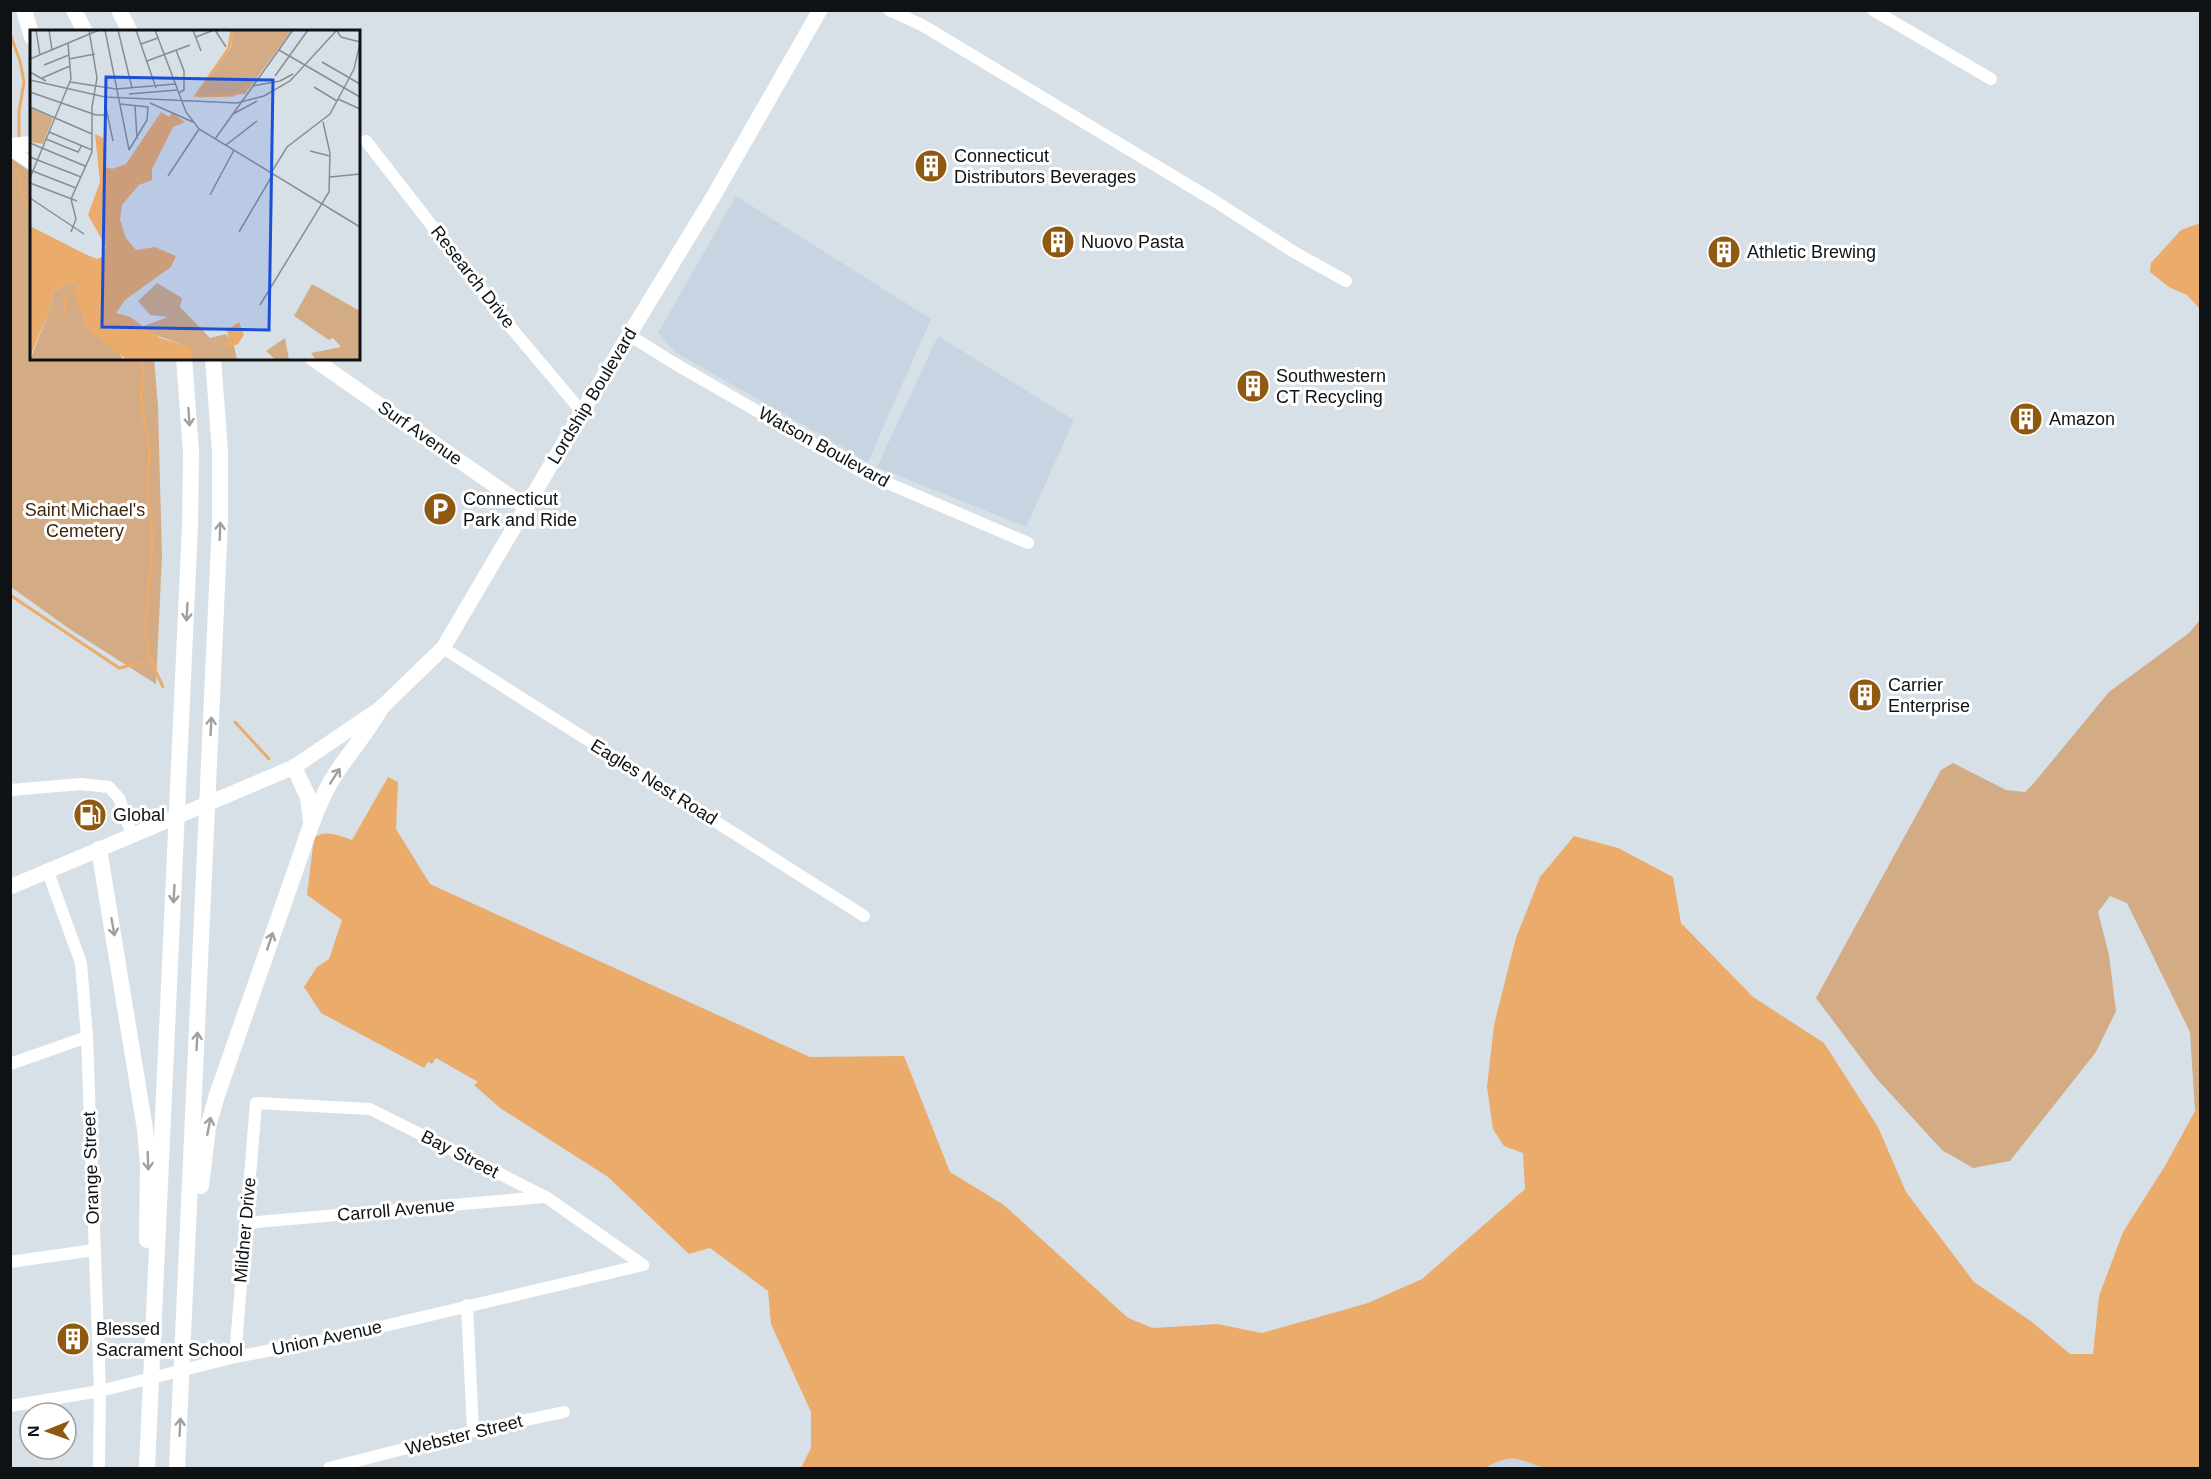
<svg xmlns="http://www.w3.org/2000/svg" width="2211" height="1479" font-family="Arial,sans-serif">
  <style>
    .built { fill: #c7d5e2 }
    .green { fill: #d3ac86 }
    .water { fill: #eaab6b }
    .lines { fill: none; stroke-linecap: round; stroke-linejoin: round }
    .stream { stroke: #eaab6b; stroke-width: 3 }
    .minor { stroke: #fff; stroke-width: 12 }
    .major { stroke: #fff; stroke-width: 15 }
    .highway { stroke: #fff; stroke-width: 16 }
    .oneway { stroke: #9fa0a1 }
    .labels { text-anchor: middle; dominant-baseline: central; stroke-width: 6; stroke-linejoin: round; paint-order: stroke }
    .poi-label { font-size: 18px; fill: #0f1214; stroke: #fff; text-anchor: start }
    .street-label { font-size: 18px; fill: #0f1214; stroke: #fff }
    .park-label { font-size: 18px; fill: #40260a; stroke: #fff }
    .inset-river { fill: none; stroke: #eaab6b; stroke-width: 3 }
    .inset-road { fill: none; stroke: #878e93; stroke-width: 1.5 }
    .view { fill: #1d4ed8; fill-opacity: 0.15; stroke: #1d4ed8; stroke-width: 3 }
    .inset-edge { fill: none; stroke: #0f1214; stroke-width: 3 }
  </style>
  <rect width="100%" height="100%" fill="#d7e0e7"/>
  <!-- built -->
  <g class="built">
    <polygon points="736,196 931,319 868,462 675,352 658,333"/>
    <polygon points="938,336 1074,420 1026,527 877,467"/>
    <polygon points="1504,1458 1520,1459 1544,1468 1485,1468"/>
  </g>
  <!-- green -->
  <g class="green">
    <polygon points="11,158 31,172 32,358 154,359 158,406 162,556 156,684 71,630 11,587"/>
    <polygon points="2200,620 2200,1106 2195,1111 2190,1032 2127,903 2110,896 2098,912 2109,955 2116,1011 2096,1052 2010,1161 1973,1168 1942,1150 1876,1078 1816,998 1941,770 1953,763 2006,790 2025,792 2033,784 2109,692 2189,633"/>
  </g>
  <!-- water -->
  <g class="water">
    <polygon points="2200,223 2200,309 2187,295 2169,287 2150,272 2151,263 2181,230"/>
    <path d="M388,777L398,782L396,829L430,884L810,1057L904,1056L950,1172L1004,1205L1128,1318L1153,1328L1217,1324L1262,1333L1368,1303L1422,1279L1525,1189L1523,1153L1504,1146L1493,1129L1487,1087L1494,1025L1516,938L1540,877L1574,836L1618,848L1673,877L1681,923L1753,997L1824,1043L1878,1127L1906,1192L1974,1282L2032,1322L2070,1354H2093L2099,1296L2123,1232L2165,1166L2195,1111L2200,1106V1468H1544C1516,1458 1512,1453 1485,1468H801L811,1448V1412L771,1324L768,1291L710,1248L689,1254L608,1177L500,1108L474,1085L478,1082L436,1058L432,1064L428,1062L424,1068L321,1013L304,987L317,967L329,959L342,920L307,895L314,838C325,829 340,836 352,840Z"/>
  </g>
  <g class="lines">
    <!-- stream -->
    <g class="stream">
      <polyline points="10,34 20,61 24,82 19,111 19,138"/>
      <polyline points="18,169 22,196 32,209"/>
      <path d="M142,358C145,375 139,392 142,409C144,421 148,433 149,445C151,458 148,470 148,482C147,504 153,525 152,547C151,584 140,626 151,661"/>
      <polyline points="10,595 119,668 151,661 163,687"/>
      <polyline points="235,722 269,759"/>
    </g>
    <!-- minor -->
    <g class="minor">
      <polyline points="889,10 922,25 1213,200 1294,252 1346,281"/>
      <polyline points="1873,10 1991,79"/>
      <polyline points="366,141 513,330 582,412"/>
      <polyline points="10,150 32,164"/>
      <polyline points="629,335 672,362 864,473 1028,543"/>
      <polyline points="443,648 864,916"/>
      <polyline points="10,790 81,784 109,787 119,798 132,835"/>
      <polyline points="48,872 81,963 87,1037 100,1391 99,1468"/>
      <polyline points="10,1064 87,1037"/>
      <polyline points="246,1223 544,1197"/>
      <polyline points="10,1262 94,1250"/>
      <polyline points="467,1305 473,1431"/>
      <polyline points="235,1357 256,1103 370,1109 546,1197 643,1265"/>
      <polyline points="10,1406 100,1391 235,1357 325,1340 643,1265"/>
      <polyline points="329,1468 470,1432 564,1412"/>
    </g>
    <!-- major -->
    <g class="major">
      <polyline points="312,358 527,508"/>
      <polyline points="10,887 294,767 381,708 443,648 582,412 713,197 820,10"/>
    </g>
    <!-- highway -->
    <g class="highway">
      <polyline points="24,10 32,37"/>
      <polyline points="74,10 85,32"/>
      <polyline points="119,10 130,32"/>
      <polyline points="10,146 32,144"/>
      <polyline points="294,767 308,797 311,821"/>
      <polyline points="99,849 145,1129 148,1163 147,1240"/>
      <path d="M201,1186L208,1127L217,1095L310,828C317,809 325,790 336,773C351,751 368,731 381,708"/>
      <polyline points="147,1468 190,525 191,452 184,358"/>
      <polyline points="177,1468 220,521 220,452 213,358"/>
    </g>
  </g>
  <!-- one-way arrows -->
  <defs><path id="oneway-shaft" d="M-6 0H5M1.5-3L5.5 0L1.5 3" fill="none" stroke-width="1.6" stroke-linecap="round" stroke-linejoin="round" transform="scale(1.5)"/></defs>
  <g class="oneway">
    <use href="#oneway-shaft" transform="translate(189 417) rotate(86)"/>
    <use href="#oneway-shaft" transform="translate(220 531) rotate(-88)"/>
    <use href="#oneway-shaft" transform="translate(187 612) rotate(93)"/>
    <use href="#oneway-shaft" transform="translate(211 726) rotate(-87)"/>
    <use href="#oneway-shaft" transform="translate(335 776) rotate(-57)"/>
    <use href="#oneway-shaft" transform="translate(174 894) rotate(93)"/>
    <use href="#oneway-shaft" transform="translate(113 927) rotate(80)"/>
    <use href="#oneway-shaft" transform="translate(270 941) rotate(-71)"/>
    <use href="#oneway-shaft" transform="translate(197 1041) rotate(-87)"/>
    <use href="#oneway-shaft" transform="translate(209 1126) rotate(-79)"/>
    <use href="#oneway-shaft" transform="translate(148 1161) rotate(88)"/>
    <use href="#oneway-shaft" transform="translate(180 1427) rotate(-87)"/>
  </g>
  <!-- icons -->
  <defs>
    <symbol id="building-disc" viewBox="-11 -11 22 22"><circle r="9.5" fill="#905911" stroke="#fff"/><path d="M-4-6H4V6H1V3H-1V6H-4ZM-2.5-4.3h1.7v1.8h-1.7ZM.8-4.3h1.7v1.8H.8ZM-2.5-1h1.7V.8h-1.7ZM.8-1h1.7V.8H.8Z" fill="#fff"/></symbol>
    <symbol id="parking-disc" viewBox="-11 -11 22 22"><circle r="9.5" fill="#905911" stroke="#fff"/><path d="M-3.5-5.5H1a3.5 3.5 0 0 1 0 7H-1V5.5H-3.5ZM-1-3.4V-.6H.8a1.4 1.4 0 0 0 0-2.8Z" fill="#fff"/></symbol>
    <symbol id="fuel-disc" viewBox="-11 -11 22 22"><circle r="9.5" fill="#905911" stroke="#fff"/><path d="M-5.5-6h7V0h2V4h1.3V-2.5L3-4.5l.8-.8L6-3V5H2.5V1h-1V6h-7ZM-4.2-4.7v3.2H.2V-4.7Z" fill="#fff"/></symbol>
  </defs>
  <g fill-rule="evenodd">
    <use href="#building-disc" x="912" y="147" width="38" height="38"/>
    <use href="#building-disc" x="1039" y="223" width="38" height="38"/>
    <use href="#building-disc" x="1705" y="233" width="38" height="38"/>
    <use href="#building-disc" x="1234" y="367" width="38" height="38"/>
    <use href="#building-disc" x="2007" y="400" width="38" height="38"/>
    <use href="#parking-disc" x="421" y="490" width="38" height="38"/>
    <use href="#building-disc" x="1846" y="676" width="38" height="38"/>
    <use href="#fuel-disc" x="71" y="796" width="38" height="38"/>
    <use href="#building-disc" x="54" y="1320" width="38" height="38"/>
  </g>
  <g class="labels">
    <!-- poi labels -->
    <g class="poi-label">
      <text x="954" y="156">Connecticut<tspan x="954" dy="21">Distributors Beverages</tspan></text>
      <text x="1081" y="242">Nuovo Pasta</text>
      <text x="1747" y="252">Athletic Brewing</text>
      <text x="1276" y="376">Southwestern<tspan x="1276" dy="21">CT Recycling</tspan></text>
      <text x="2049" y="419">Amazon</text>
      <text x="463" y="499">Connecticut<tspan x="463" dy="21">Park and Ride</tspan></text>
      <text x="1888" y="685">Carrier<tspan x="1888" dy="21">Enterprise</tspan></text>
      <text x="113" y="815">Global</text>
      <text x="96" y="1329">Blessed<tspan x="96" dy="21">Sacrament School</tspan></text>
    </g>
    <!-- street labels -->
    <g class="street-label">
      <text transform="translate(473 277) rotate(52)">Research Drive</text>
      <text transform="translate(592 396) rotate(-59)">Lordship Boulevard</text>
      <text transform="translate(420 433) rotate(35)">Surf Avenue</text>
      <text transform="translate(824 447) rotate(29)">Watson Boulevard</text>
      <text transform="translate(654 782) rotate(32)">Eagles Nest Road</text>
      <text transform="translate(460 1154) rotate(27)">Bay Street</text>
      <text transform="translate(91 1168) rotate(-92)">Orange Street</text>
      <text transform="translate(396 1210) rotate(-5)">Carroll Avenue</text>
      <text transform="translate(245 1230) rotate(-85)">Mildner Drive</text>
      <text transform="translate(327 1338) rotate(-12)">Union Avenue</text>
      <text transform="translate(464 1435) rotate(-14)">Webster Street</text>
    </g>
    <!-- park labels -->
    <g class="park-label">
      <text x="85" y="510">Saint Michael's<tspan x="85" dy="21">Cemetery</tspan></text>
    </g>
  </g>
  <!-- overview -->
  <g transform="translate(30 30)">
    <rect width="330" height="330" fill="#d7e0e7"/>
    <path d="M203,0H262L215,64L166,66L201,18ZM0,78L23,88L13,114L0,112ZM38,253L49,256L46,264L56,298L88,319L93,330H0L20,279L23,262ZM127,253L152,268L150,277L180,308L196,304L199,309L193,316H204L207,330H164L157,316L119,303L114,296L138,287L120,285L108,271ZM282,254L330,281V330H286L281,323L311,317L303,308L299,310L264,286ZM255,308L259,330H246L236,321Z" fill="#d3ac86"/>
    <path d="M131,82L139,87L142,83L155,92L143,97L122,139V150L109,155L92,175L90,190L96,208L106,220L125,217L146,226L141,237L95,270L86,283L100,287L130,308L161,317L164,330H97L56,298L43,258L48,260L49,256L38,253L23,262L20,279L0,327V196L55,224L67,229L72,227L76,217L58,185L70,152L65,104L73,108L76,137L82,139L96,134ZM209,292L214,305L208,314L197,318L193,314L199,309L197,300Z" fill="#eaab6b"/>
    <path class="inset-river" d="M168,66L203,65L223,52M165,67L199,18L202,0M8,257L28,220M34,285L37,263L45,259"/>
    <path class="inset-road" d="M6,0L10,25M19,0L22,20M75,0L99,120M88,0L102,58M106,0L126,58M125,0L156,82L169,99L330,197M163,0L171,21M185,0L196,17M307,1L311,7L330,12M166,7L184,0M111,14L128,8M146,20L154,41V60L149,63M249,20L330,67M0,29L69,0M39,29L65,24M117,31L160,15M292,32L330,54M14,35L39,25M0,42L16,51M245,46L278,0M12,48L40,36M0,50L75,67L207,73L234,66L260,51L307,0M40,52L86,59L145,54M223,56L263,0M223,56L250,51L263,44M284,57L307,71M0,62L66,85H77M99,64L147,60M308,69L330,79M75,73L83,111M120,73L163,92M90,74L118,77L117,90L99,120M105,75L107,109M0,77L62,104M203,84L227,71M19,102L62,120M16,109L48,122L52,115M185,109L223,56M0,113L55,136M196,115L227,91M280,121L300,126M0,127L51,147M0,140L46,158M241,143L257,117L300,84L324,39L330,13M138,146L169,99M300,147L330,144M0,148L41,49L38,13M0,153L47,171M180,165L204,120M0,168L54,204M41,202L46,189L41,169L62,122V77L67,48L59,0M209,202L243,144M230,275L299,162L300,123L293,92"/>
    <path class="view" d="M76,47L243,50L239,300L72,297Z"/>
    <rect width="330" height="330" class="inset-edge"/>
  </g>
  <!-- border -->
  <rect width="2211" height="1479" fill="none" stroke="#0f1214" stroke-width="24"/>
  <!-- north arrow -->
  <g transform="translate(48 1431) rotate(269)"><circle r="28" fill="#ffffff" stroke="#9fa0a1" stroke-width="1.5"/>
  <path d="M0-4.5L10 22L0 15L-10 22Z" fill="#905911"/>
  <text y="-9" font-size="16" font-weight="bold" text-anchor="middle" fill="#0f1214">N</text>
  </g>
</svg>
